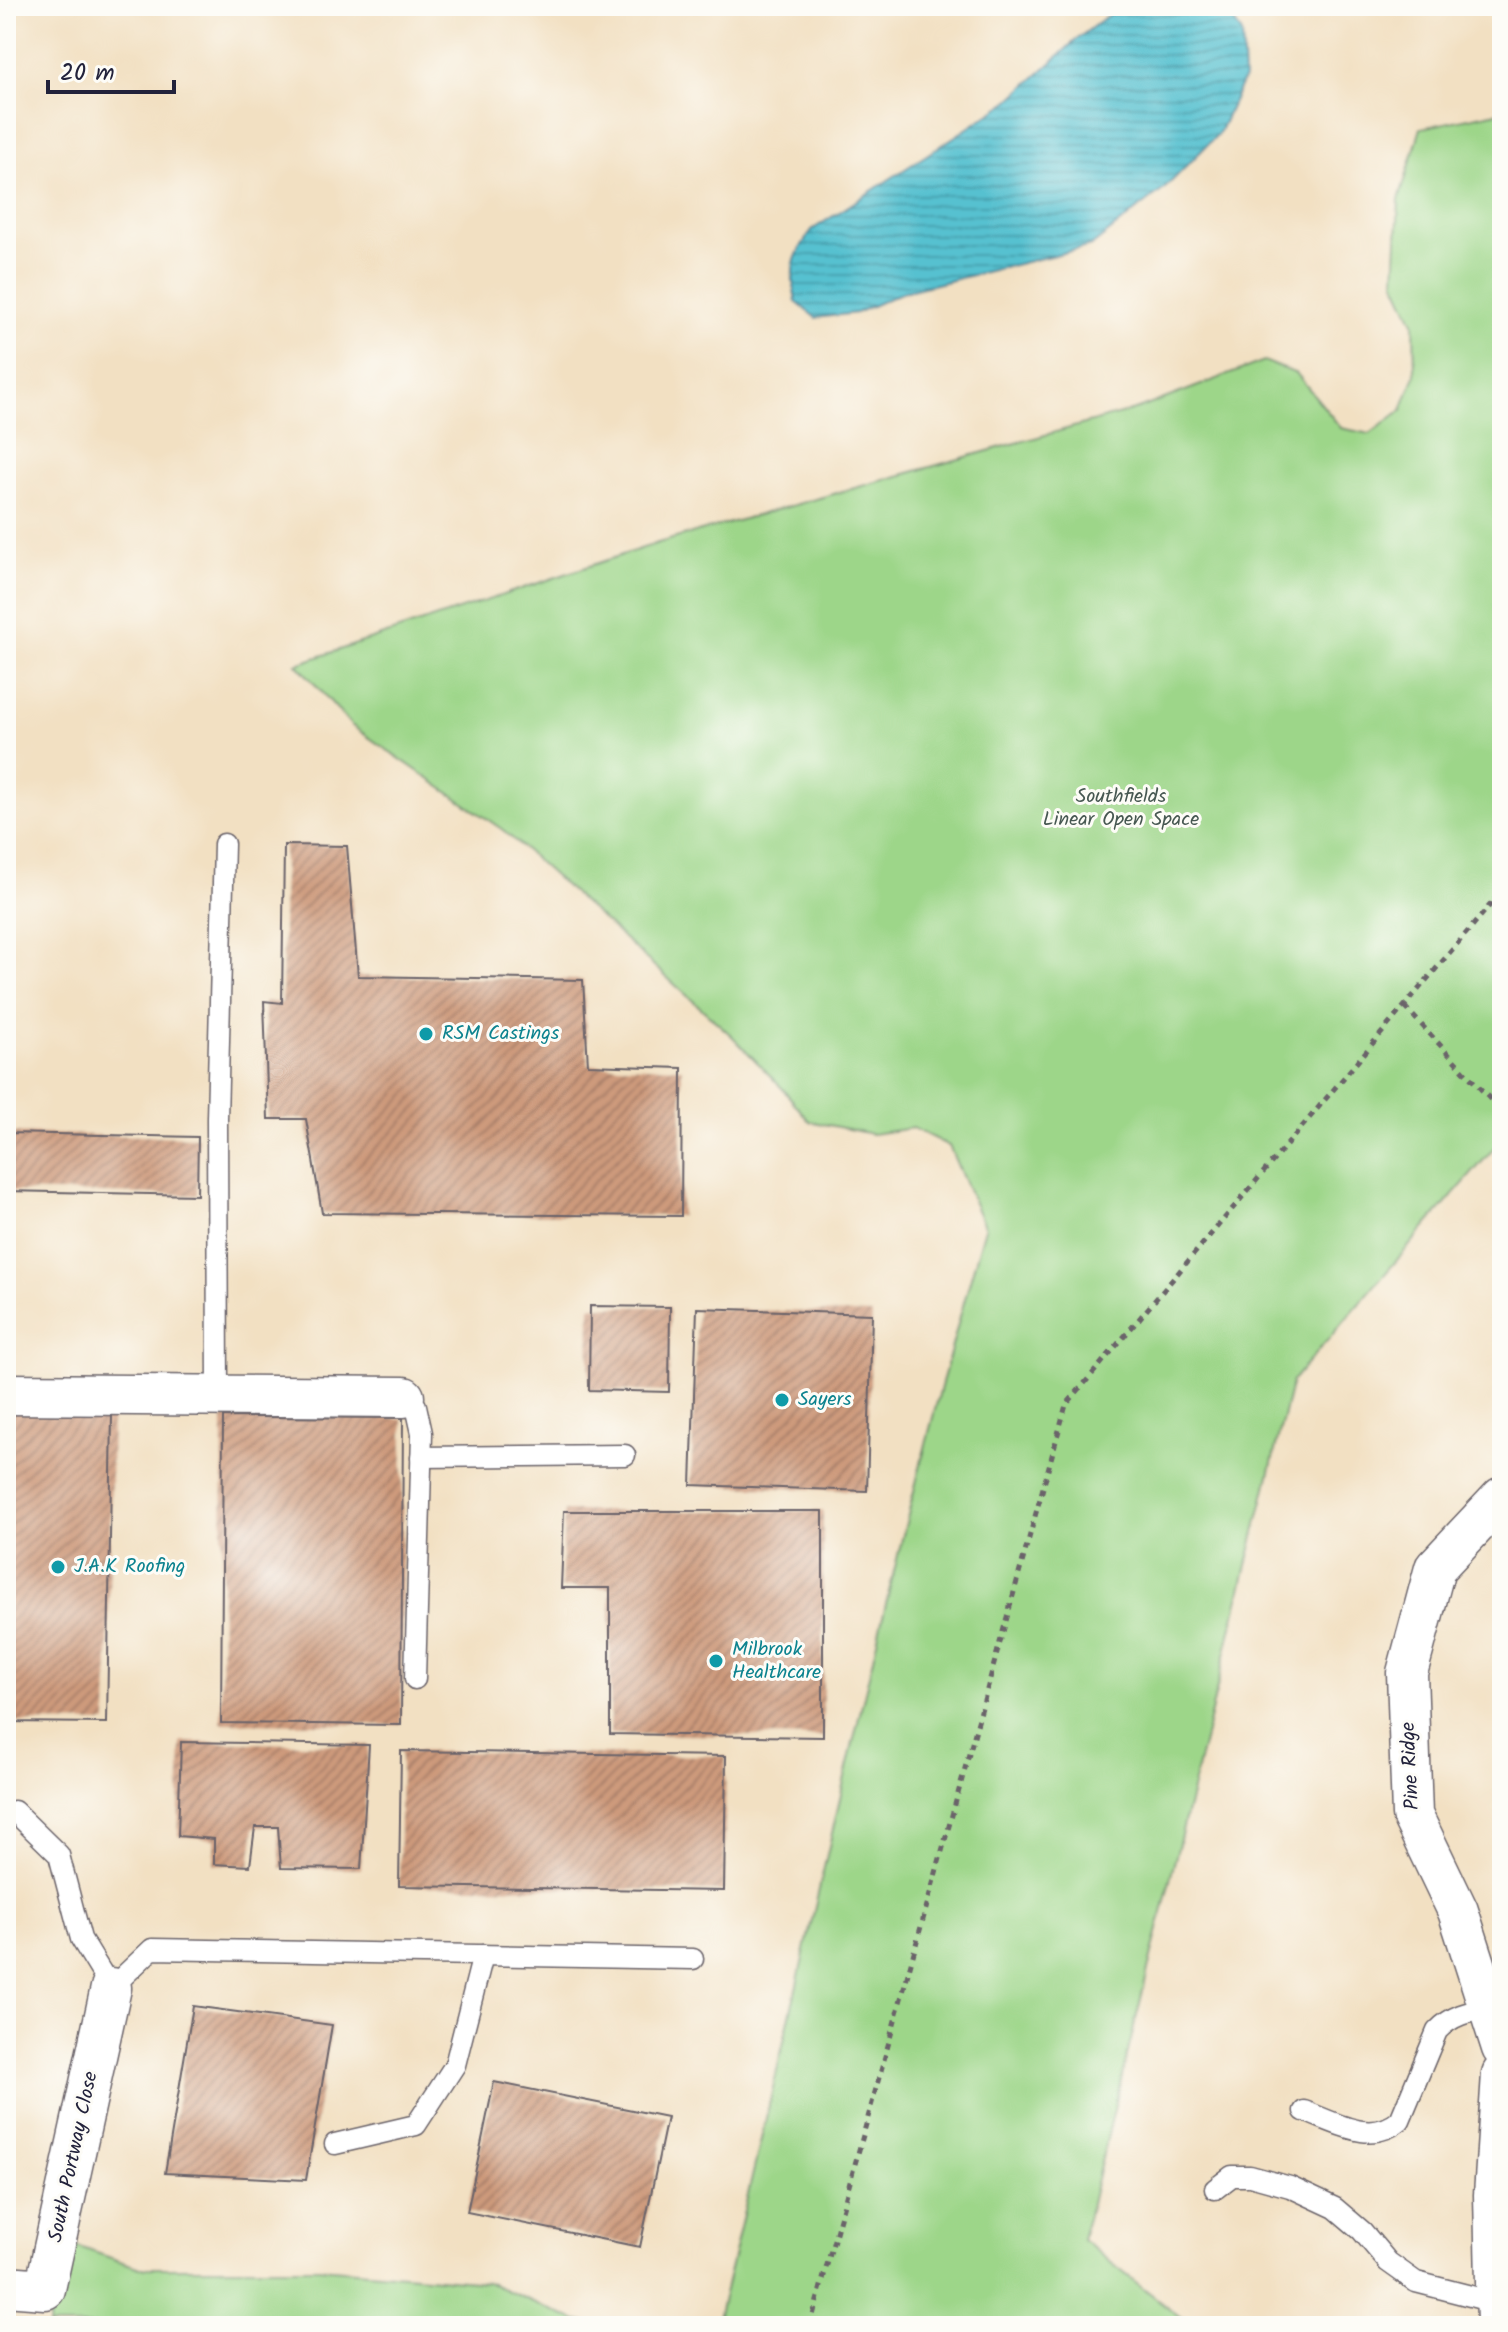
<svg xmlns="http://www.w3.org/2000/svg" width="1508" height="2332" font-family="Kalam,sans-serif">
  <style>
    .green { fill: #9dd689; stroke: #607c62; stroke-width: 2 }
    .water { fill: url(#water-rules); stroke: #3c7286; stroke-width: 2 }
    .building { fill: url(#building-hatch) }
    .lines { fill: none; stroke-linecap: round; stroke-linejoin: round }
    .service-casing { stroke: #6b646a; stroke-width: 23 }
    .minor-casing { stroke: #6b646a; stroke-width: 43 }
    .path { stroke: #6b646a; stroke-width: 5; stroke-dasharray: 6 6; stroke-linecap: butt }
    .service { stroke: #fff; stroke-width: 20 }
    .minor { stroke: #fff; stroke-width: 40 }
    .culture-dot { fill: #0f9aa8; stroke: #fdfcf7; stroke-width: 3 }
    .labels { text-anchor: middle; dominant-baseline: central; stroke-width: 6; stroke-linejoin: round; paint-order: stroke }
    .park-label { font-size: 20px; fill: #475852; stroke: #fdfcf7 }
    .culture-label { font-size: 20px; fill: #0d838f; stroke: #fdfcf7; text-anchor: start }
    .street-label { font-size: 20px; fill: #22223b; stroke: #fdfcf7 }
  </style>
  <defs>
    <pattern id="water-rules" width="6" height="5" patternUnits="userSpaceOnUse" patternTransform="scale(2)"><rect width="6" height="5" fill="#56c1d0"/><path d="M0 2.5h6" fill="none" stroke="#479caa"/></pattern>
    <pattern id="building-hatch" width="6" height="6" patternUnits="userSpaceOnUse" patternTransform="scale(2)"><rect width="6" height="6" fill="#cd9a7c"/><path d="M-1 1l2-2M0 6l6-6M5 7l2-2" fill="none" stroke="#a67d67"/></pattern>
  </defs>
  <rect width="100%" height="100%" fill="#fdfcf7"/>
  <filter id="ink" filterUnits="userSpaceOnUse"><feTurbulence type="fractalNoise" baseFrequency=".0125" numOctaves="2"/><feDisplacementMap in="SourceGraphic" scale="16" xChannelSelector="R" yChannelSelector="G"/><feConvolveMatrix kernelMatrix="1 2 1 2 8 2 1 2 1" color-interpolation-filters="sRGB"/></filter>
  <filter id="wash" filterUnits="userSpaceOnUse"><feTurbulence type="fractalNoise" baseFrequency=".006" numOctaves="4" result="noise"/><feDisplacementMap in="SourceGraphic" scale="32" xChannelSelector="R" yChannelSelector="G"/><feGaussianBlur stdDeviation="1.8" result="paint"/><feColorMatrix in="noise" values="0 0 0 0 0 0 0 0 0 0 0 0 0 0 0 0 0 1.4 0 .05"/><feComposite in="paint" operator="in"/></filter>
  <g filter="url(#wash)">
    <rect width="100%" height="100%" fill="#f2e0c2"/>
    <!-- green -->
    <g class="green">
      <path d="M1502,111V1139L1292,1381L1082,2240L1192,2326H716C807,1961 880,1590 985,1228L949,1146L913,1128L872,1134L809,1121L783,1089L732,1036L503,830L351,725L297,664L658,543L1138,409L1264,361L1297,374L1341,428L1370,434L1402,410L1415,375L1414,322L1395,281L1399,200L1421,128Z"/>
      <polygon points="56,2239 140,2268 320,2268 487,2282 577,2321 600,2326 48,2326"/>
    </g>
    <!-- water -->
    <path class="water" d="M1120,6H1223L1242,33L1244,78L1219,133L1164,189L1091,246L903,292L856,313L816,318L796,302C790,266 791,260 812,230L1009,101L1077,39Z"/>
    <g id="blocks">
      <!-- building -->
      <g class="building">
        <polygon points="284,845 347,846 358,976 583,980 588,1065 682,1068 681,1216 322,1213 306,1119 268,1119 264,1001 282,1003"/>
        <polygon points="6,1133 198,1137 197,1195 6,1191"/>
        <polygon points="590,1306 670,1307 669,1392 589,1390"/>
        <polygon points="697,1308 872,1314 867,1491 691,1485"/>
        <polygon points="6,1410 112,1413 107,1723 6,1722"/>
        <polygon points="223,1417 403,1418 401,1725 221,1723"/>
        <polygon points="564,1511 823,1511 823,1737 610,1734 610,1588 561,1588"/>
        <polygon points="181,1742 369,1745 361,1869 281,1868 278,1827 255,1827 250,1866 214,1864 214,1839 178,1836"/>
        <polygon points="401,1751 726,1756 724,1891 399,1886"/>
        <polygon points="193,2006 332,2025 306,2180 165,2173"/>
        <polygon points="494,2082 667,2117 640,2247 467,2212"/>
      </g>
    </g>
  </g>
  <g filter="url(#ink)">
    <use href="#blocks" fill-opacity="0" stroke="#6b646a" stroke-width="2"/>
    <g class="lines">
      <defs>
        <g id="service">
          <polyline points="218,1395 217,1119 224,844"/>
          <polyline points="404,1397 416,1406 422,1433 415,1679"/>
          <polyline points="421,1457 625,1455"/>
          <polyline points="14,1811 59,1855 81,1939 111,1988 152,1949 693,1959"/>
          <path d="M1304,2111C1337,2123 1370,2145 1400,2120L1437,2031C1452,2015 1468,2012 1489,2008"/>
          <polyline points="335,2144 416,2125 455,2065 483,1955"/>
          <polyline points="1215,2189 1232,2176 1250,2176 1290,2187 1335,2208 1362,2231 1388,2262 1416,2282 1498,2303"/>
        </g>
        <g id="minor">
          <polyline points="6,1394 404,1397"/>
          <polyline points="1502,1497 1435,1568 1407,1673 1412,1815 1458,1911 1502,2048"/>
          <polyline points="6,2286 45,2289 111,1988"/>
          <polyline points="1497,2326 1494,2195 1502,2074"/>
        </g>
      </defs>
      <!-- service casing -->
      <use href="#service" class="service-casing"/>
      <!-- minor casing -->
      <use href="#minor" class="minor-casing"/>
      <!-- path -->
      <g class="path">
        <polyline points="1405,1007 1502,1112"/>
        <polyline points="810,2326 1066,1405 1502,891"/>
      </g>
      <!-- service -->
      <use href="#service" class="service"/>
      <!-- minor -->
      <use href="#minor" class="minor"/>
    </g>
  </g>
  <!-- markers -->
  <g class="culture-dot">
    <circle cx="426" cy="1034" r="8"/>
    <circle cx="782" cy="1400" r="8"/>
    <circle cx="58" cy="1567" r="8"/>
    <circle cx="716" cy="1661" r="8"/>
  </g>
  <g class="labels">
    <!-- park labels -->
    <g class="park-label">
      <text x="1121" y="797">Southfields<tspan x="1121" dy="23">Linear Open Space</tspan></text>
    </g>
    <!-- culture labels -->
    <g class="culture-label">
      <text x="442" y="1034">RSM Castings</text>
      <text x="798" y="1400">Sayers</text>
      <text x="74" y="1567">J.A.K Roofing</text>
      <text x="732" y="1650">Milbrook<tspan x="732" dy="23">Healthcare</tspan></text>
    </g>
    <!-- street labels -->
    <g class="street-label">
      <text transform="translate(1411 1766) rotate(-93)">Pine Ridge</text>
      <text transform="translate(74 2157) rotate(-78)">South Portway Close</text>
    </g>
  </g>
  <!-- margin -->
  <rect width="1508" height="2332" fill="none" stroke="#fdfcf7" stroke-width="32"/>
  <!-- scale -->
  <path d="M48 80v12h126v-12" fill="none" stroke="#22223b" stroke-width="4"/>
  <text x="60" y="80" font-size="24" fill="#22223b" stroke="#fdfcf7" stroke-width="6" paint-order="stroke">20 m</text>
</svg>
